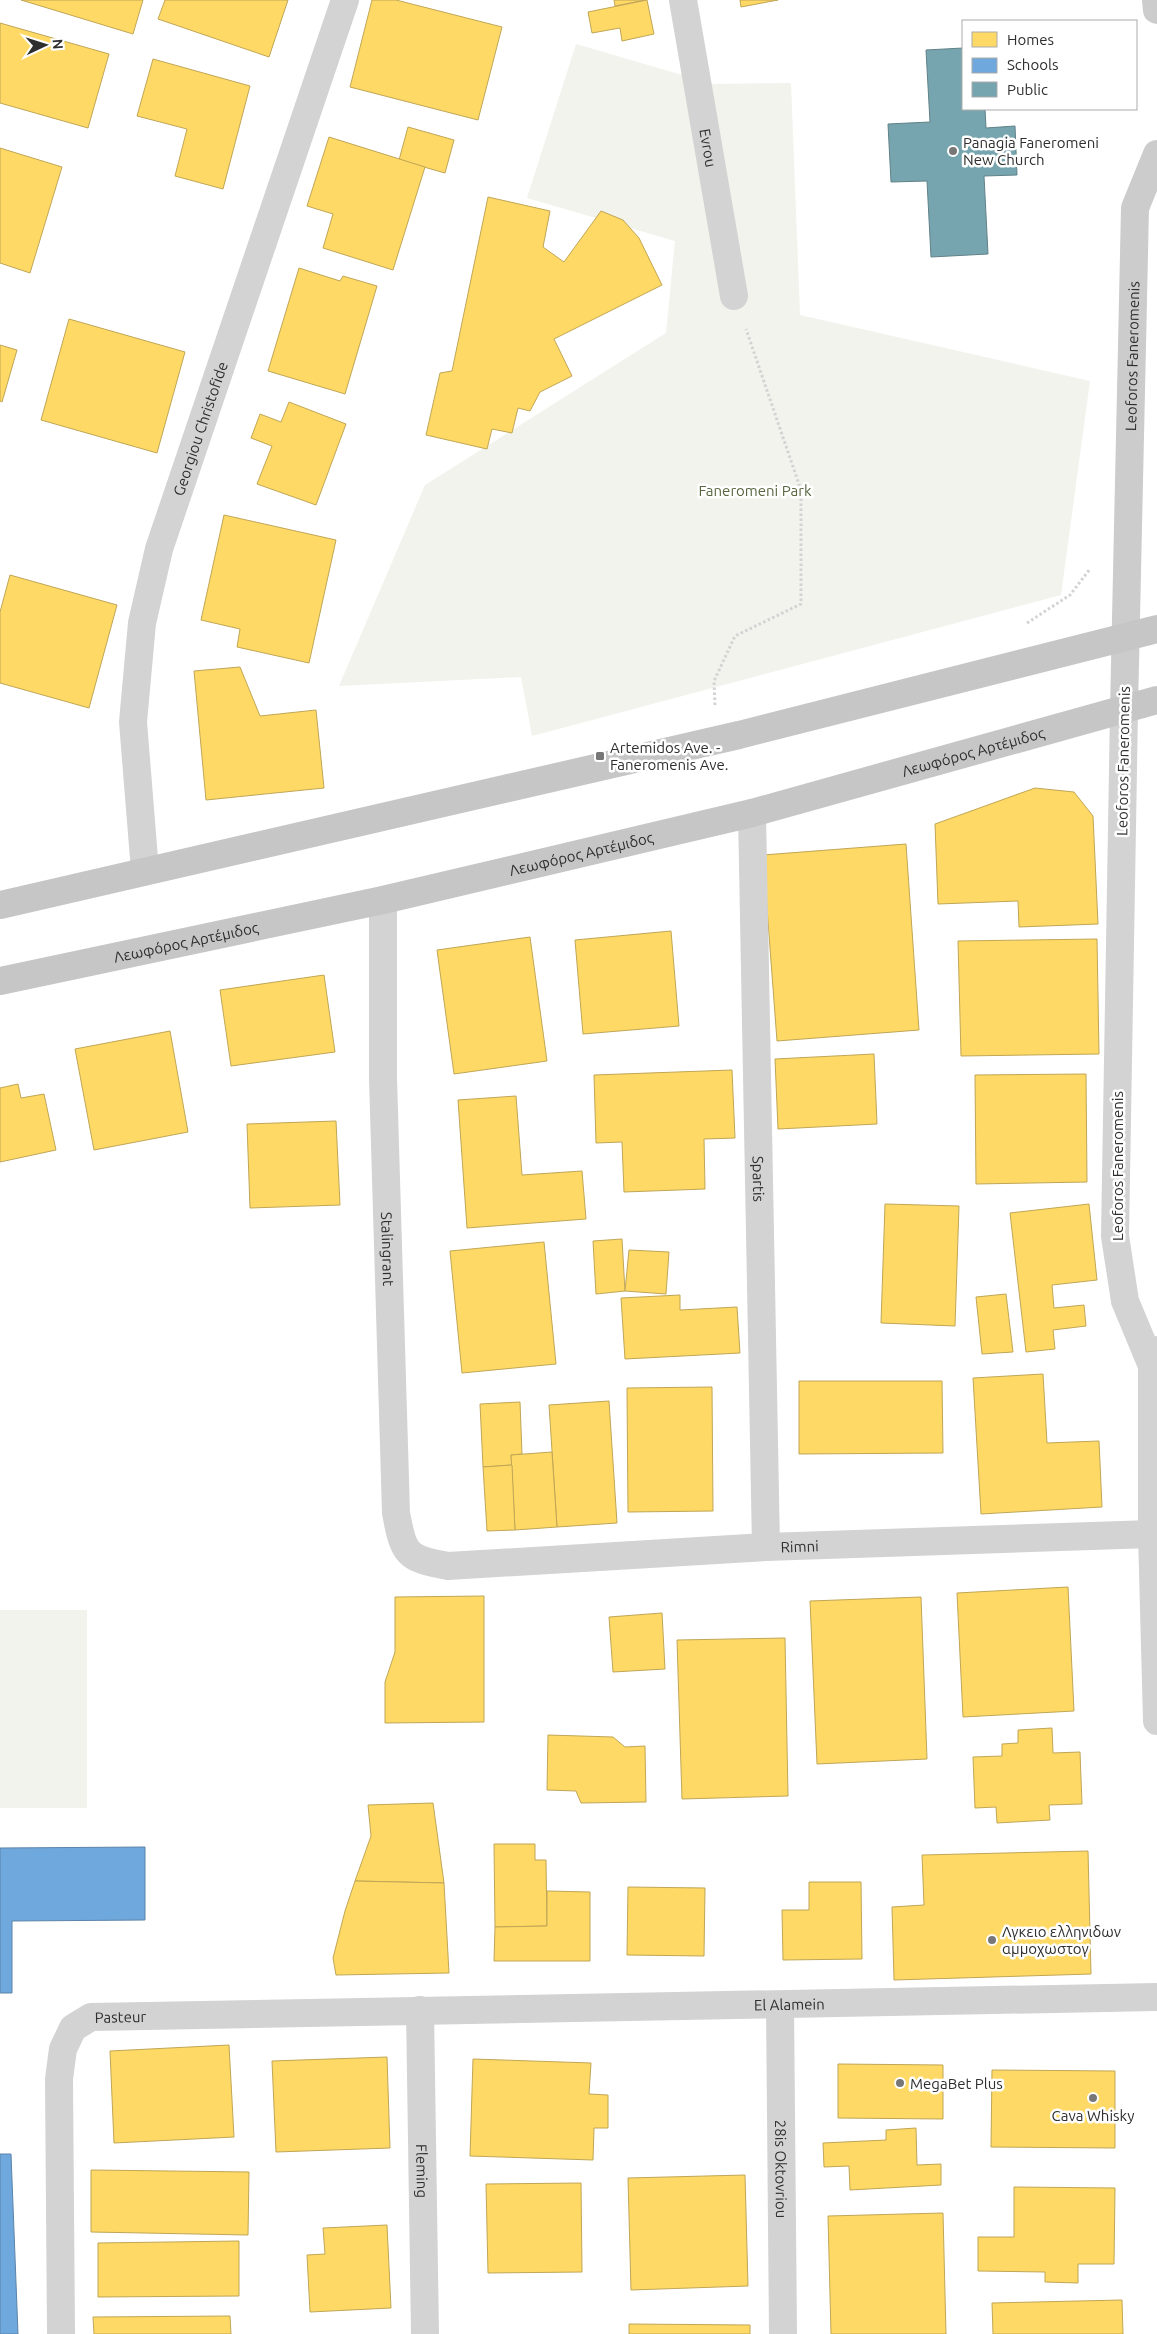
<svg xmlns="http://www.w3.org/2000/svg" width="1157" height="2334" font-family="Ubuntu,sans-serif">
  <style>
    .green { fill: #f1f3ec }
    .homes { fill: #ffd966; stroke: #c0a655 }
    .schools { fill: #6fa8dc; stroke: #5c83a8 }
    .public { fill: #76a5af; stroke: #608188 }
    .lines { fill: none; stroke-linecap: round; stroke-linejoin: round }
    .path { stroke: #d3d3d3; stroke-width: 3; stroke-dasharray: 2.5 2.5; stroke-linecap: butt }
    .minor { stroke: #d3d3d3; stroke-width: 28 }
    .tertiary { stroke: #d3d3d3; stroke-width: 28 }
    .secondary { stroke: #ccc; stroke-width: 28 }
    .primary { stroke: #c6c6c6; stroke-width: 28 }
    .poi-dot { fill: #777; stroke: #fff; stroke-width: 2 }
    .labels { text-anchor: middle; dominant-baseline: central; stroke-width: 5; stroke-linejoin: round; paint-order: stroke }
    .poi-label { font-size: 15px; fill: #2e2e2e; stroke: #fff; text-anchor: start }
    .street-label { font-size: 15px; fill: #2e2e2e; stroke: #fff }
    .park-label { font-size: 15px; fill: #57663f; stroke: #fff }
  </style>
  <rect width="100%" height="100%" fill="#fff"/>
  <!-- green -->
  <g class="green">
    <polygon points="576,44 713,84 791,83 800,315 1090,381 1061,595 532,736 521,677 339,686 425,485 666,333 675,241 527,198"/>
    <rect x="0" y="1610" width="87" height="198"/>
  </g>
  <!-- homes -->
  <g class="homes">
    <polygon points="21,0 143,0 133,34"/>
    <polygon points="165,0 288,0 269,57 158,19"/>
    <polygon points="372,0 396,0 502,27 478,120 350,87"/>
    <polygon points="614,0 645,0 615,6"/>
    <polygon points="647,0 654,34 622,41 620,28 592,33 588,12"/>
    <polygon points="740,0 778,0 741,7"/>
    <polygon points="0,23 109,54 88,128 0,103"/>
    <polygon points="153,59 250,86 223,189 175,176 187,129 137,116"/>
    <polygon points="408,127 454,140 445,173 399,160"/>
    <polygon points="329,137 425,167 393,270 323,248 333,214 307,206"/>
    <polygon points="0,148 62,167 30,273 0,263"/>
    <polygon points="488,197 550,211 543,247 564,262 601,211 623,220 639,238 662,285 554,339 572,376 540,392 530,411 518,408 512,433 492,429 487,449 426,435 440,373 452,371"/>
    <polygon points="299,268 340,281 343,276 377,286 345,394 268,371"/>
    <polygon points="69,319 185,352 157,453 41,420"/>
    <polygon points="0,345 17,350 2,402 0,401"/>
    <polygon points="289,402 346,424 316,505 257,484 272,446 251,438 260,414 281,422"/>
    <polygon points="224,515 336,540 309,663 237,647 240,629 201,620"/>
    <polygon points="10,575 117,605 89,708 0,683 0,612"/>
    <polygon points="240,667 260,716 316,710 324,788 206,800 194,671"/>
    <polygon points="1035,788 1074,792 1093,816 1098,924 1019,927 1018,901 938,904 935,824"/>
    <polygon points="906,844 919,1030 777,1041 763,855"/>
    <polygon points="671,931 679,1026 583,1034 575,940"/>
    <polygon points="530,937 547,1061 454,1074 437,950"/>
    <polygon points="1097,939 1099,1054 961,1056 958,941"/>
    <polygon points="324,975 335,1052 231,1066 220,990"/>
    <polygon points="170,1031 188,1132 94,1150 75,1049"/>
    <polygon points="874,1054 877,1124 778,1129 775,1059"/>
    <polygon points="732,1070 735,1138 704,1139 705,1189 624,1192 622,1142 596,1143 594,1075"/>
    <polygon points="1086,1074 1087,1182 976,1184 975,1075"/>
    <polygon points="18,1084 21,1098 44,1094 56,1150 0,1162 0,1088"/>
    <polygon points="516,1096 522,1175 582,1171 586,1219 467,1228 458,1100"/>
    <polygon points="336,1121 340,1205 250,1208 247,1124"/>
    <polygon points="885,1204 959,1206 955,1326 881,1323"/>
    <polygon points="1089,1204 1097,1280 1052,1285 1054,1308 1084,1305 1086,1326 1053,1330 1055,1349 1026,1352 1010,1213"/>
    <polygon points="622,1239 625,1291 596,1294 593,1241"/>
    <polygon points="544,1242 556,1364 462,1373 450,1251"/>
    <polygon points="629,1250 669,1252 666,1294 625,1291"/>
    <polygon points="1006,1294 1013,1352 982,1354 976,1297"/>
    <polygon points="680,1295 680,1310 737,1307 740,1353 625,1359 621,1298"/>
    <polygon points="1043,1374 1047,1443 1099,1441 1102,1507 981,1514 973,1378"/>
    <polygon points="799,1381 942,1381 943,1453 799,1454"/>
    <polygon points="712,1387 713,1511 628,1512 627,1388"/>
    <polygon points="609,1401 617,1523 557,1527 549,1405"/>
    <polygon points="520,1402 522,1454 511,1455 512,1465 483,1467 480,1404"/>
    <polygon points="552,1452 557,1527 515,1530 511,1455"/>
    <polygon points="512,1465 515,1530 487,1531 483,1467"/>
    <polygon points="1068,1587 1074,1711 963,1717 957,1593"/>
    <polygon points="484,1596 484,1722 385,1723 385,1682 395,1652 395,1597"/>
    <polygon points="921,1597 927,1759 817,1764 810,1601"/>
    <polygon points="662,1613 665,1669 613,1672 609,1617"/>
    <polygon points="785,1638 788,1796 682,1799 677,1640"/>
    <polygon points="1052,1728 1053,1753 1080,1752 1082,1804 1049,1805 1050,1820 997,1823 996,1807 975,1808 973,1757 1002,1756 1002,1744 1018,1743 1018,1730"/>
    <polygon points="548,1735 613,1737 625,1747 645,1746 646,1802 581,1803 576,1791 547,1790"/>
    <polygon points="433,1803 444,1883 355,1881 371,1836 368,1805"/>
    <polygon points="494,1844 535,1844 535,1860 546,1860 547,1926 495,1927"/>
    <polygon points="1088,1851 1091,1974 894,1980 892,1907 924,1905 922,1855"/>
    <polygon points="355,1881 444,1883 449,1973 336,1975 333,1958 345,1911"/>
    <polygon points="809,1882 861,1882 862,1959 783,1960 782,1910 809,1910"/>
    <polygon points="628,1887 705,1888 704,1956 627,1955"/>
    <polygon points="547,1891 590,1892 590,1961 494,1961 495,1927 547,1926"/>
    <polygon points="229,2045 234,2137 114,2143 110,2051"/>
    <polygon points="387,2057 390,2148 276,2152 272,2061"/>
    <polygon points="473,2059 591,2063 589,2094 608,2095 608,2128 594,2128 593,2160 470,2156"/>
    <polygon points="838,2064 943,2065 943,2119 838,2118"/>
    <polygon points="992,2070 1115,2071 1115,2148 991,2147"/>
    <polygon points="916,2128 917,2165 941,2164 941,2185 850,2190 849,2166 824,2167 823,2143 886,2140 886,2130"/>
    <polygon points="91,2170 249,2172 248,2235 91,2232"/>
    <polygon points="745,2175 748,2286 631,2290 628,2178"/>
    <polygon points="581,2183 582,2272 488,2273 486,2184"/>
    <polygon points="1014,2187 1115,2188 1114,2264 1078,2264 1078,2283 1045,2282 1045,2272 978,2271 978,2237 1014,2237"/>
    <polygon points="943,2213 946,2334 831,2334 828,2216"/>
    <polygon points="387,2225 391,2308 310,2312 307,2255 325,2254 323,2228"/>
    <polygon points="239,2241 239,2296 98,2297 98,2243"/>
    <polygon points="1122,2300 1123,2334 993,2334 992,2303"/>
    <polygon points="230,2316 231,2334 94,2334 93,2317"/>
    <polygon points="629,2324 750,2325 750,2334 629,2334"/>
  </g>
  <!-- schools -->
  <g class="schools">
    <polygon points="145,1847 145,1920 12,1921 12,1993 0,1993 0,1848"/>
    <polygon points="0,2154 11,2154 18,2334 0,2334"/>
  </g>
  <!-- public -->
  <polygon class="public" points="963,48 963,109 985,109 986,128 1015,126 1017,175 984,176 988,254 931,257 927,181 891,182 888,124 930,122 926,50"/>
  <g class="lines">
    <!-- path -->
    <g class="path">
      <polyline points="1027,623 1070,595 1090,569"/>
      <polyline points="715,705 714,681 735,636 801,604 801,490 746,329"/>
    </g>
    <!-- minor -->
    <g class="minor">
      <path id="s1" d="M683,0L734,296"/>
      <path id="s2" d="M752,813L766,1547"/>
      <path id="s3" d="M145,871L133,722L142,623L159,549L345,0"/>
      <path id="s4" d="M383,900V1078L396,1513C404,1555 406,1558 448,1566L766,1547L1152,1534"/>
      <path id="s5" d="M780,2005L783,2334"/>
      <path id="s6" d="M420,2010L425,2334"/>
      <path id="s7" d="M61,2334L59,2079L63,2049L73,2028L91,2017L1157,1997"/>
    </g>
    <!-- tertiary -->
    <g class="tertiary">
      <polyline points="1124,710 1115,1236 1125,1301 1152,1366"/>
      <polyline points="1157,1350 1152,1366 1152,1534 1157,1721"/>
    </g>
    <!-- secondary -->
    <g class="secondary">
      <polyline points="1156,0 1157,10"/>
      <path id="s8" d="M1124,710L1135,208L1157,154"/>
    </g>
    <!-- primary -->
    <g class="primary">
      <polyline points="0,905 739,735 1157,629"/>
      <path id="s9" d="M0,981L383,900L752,813L1157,700"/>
    </g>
  </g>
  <!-- markers -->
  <g class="poi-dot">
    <circle cx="953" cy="151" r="5"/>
    <rect x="595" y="751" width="10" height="10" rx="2.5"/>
    <circle cx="992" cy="1940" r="5"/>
    <circle cx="900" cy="2083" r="5"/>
    <circle cx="1093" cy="2098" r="5"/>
  </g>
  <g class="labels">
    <!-- poi labels -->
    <g class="poi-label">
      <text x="963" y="142">Panagia Faneromeni<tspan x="963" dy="17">New Church</tspan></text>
      <text x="610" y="747">Artemidos Ave. -<tspan x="610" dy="17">Faneromenis Ave.</tspan></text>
      <text x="1002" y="1931">Λγκειο ελληνιδων<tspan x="1002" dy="17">αμμοχωστογ</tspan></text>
      <text x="910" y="2083">MegaBet Plus</text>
      <text x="1093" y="2115" text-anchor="middle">Cava Whisky</text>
    </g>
    <!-- street labels -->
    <g class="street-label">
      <text stroke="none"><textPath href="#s1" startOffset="150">Evrou</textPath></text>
      <text stroke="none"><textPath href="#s8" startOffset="354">Leoforos Faneromenis</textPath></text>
      <text stroke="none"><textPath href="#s3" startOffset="452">Georgiou Christofide</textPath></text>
      <text stroke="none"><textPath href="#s9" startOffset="1000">Λεωφόρος Αρτέμιδος</textPath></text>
      <text transform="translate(1123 761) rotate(-89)">Leoforos Faneromenis</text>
      <text stroke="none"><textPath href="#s9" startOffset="595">Λεωφόρος Αρτέμιδος</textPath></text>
      <text stroke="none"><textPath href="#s9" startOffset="190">Λεωφόρος Αρτέμιδος</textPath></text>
      <text transform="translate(1117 1166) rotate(-90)">Leoforos Faneromenis</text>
      <text stroke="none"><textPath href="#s2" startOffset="366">Spartis</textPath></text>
      <text stroke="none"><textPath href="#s4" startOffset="349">Stalingrant</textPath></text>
      <text stroke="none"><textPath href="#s4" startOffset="1049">Rimni</textPath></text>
      <text stroke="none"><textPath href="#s7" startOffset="1028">El Alamein</textPath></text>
      <text stroke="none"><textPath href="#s7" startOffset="359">Pasteur</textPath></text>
      <text stroke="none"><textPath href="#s5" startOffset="164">28is Oktovriou</textPath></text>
      <text stroke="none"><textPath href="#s6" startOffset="161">Fleming</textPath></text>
    </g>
    <!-- park labels -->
    <g class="park-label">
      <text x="755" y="490">Faneromeni Park</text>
    </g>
  </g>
  <!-- legend -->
  <rect x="962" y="20" width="175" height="90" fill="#ffffff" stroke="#ababab"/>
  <rect x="972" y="32" width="25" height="15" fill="#ffd966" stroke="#ababab"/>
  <text x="1007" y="45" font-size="15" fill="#2e2e2e">Homes</text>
  <rect x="972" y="58" width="25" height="15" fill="#6fa8dc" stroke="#ababab"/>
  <text x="1007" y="70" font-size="15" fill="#2e2e2e">Schools</text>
  <rect x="972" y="82" width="25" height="15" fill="#76a5af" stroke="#ababab"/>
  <text x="1007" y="95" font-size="15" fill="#2e2e2e">Public</text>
  <!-- north arrow -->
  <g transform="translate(45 45) rotate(86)" stroke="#ffffff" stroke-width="4" paint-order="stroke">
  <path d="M0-4L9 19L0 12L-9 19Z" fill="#2e2e2e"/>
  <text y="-8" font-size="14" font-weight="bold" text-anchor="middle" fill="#2e2e2e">N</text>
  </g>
</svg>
